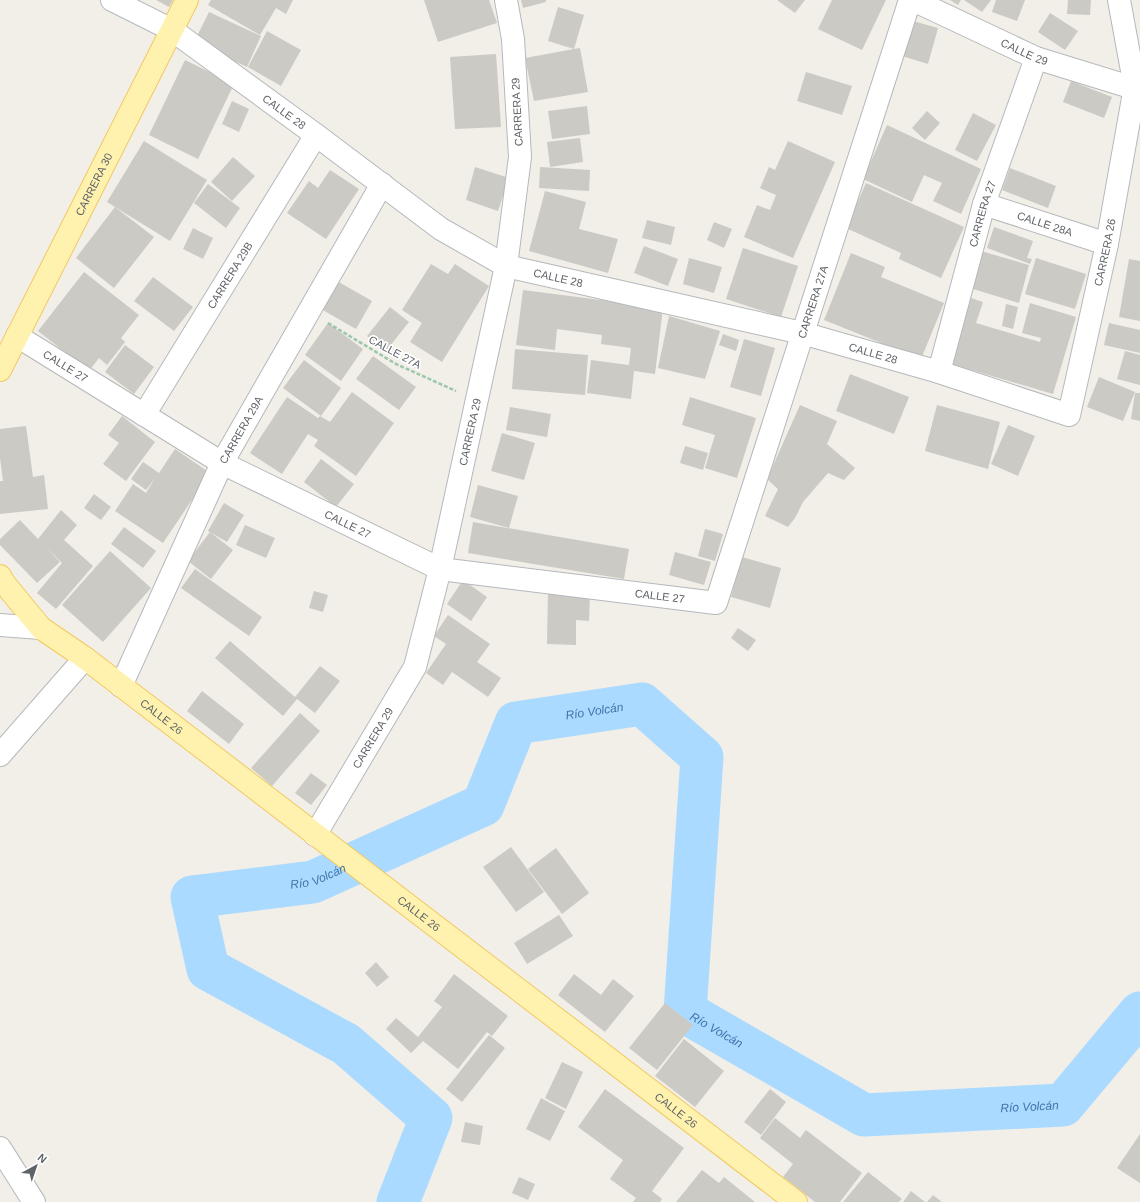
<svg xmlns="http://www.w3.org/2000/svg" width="1140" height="1202" font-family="Arial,sans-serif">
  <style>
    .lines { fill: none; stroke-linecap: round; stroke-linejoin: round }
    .river { stroke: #aadaff; stroke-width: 43 }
    .building { fill: #cccac5 }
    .minor-casing { stroke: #b5b8bc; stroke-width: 24 }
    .major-casing { stroke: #f2c960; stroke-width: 24 }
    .path { stroke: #9cc7a9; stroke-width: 2.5; stroke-dasharray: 4 2; stroke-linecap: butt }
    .minor { stroke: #fff; stroke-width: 22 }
    .major { stroke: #fff2af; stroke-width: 22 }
    .labels { text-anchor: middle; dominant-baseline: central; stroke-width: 3.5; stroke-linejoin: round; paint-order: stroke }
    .street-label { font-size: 11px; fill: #5f6368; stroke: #fff }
    .water-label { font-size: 12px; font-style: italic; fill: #4174aa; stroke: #fff }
  </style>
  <rect width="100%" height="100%" fill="#f1efe8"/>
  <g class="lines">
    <!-- river -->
    <path class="river" id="s1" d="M398,1202L431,1118L346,1044L208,969L192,897L313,882L483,805L516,723L642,704L702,757L685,1012L864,1115L1063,1105L1140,1013"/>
  </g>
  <!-- building -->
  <g class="building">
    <polygon points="156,0 173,0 169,7"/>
    <polygon points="211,0 293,0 286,14 276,8 260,35 208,5"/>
    <polygon points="424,0 489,0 497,23 438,42"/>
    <polygon points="521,0 546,0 546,2 523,8"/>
    <polygon points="777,0 805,0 795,13"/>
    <polygon points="832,0 886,0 862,50 818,29"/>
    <polygon points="950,0 961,0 958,5"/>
    <polygon points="964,0 991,0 982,12"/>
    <polygon points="996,0 1025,0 1017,21 992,12"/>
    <polygon points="1068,0 1091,0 1090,15 1067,14"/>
    <polygon points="558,7 584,15 574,49 580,48 588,92 534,101 525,58 574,49 548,41"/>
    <polygon points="209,12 261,36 247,67 194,42"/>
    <polygon points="1050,13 1078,31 1065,50 1038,32"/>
    <polygon points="913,21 938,28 928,64 902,56"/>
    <polygon points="267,31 301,50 281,86 248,67"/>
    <polygon points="496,54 501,127 455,129 450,57"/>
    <polygon points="185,60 234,84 198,159 149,135"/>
    <polygon points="806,72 852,86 842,115 797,101"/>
    <polygon points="1071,81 1112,97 1104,118 1063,102"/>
    <polygon points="232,101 249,109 239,132 222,124"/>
    <polygon points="587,106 590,134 552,139 548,111"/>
    <polygon points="927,111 940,123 925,140 912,128"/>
    <polygon points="973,113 996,125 977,161 955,150"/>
    <polygon points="887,125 981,169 961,214 933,201 942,183 924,175 912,202 863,179"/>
    <polygon points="580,138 583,162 550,167 547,142"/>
    <polygon points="144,141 207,180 170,241 107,202"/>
    <polygon points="788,141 835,162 793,258 744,237 757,205 770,210 776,195 760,188 769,167 775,170"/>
    <polygon points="233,157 255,176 232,201 211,182"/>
    <polygon points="475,167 509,178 498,211 466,200"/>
    <polygon points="540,167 590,170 589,191 539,188"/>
    <polygon points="1010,168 1056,186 1048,208 1002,190"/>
    <polygon points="330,170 359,189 326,239 287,213 309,181 318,188"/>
    <polygon points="866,183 964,227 941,278 899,259 901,253 846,228"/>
    <polygon points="208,184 240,208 226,228 194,203"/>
    <polygon points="545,191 586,202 579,229 618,239 608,273 529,251"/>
    <polygon points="115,207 154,237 114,288 76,258"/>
    <polygon points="647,220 675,227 671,245 642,238"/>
    <polygon points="714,222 732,229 724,248 707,240"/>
    <polygon points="994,227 1033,241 1027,258 1032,259 1030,264 987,248"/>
    <polygon points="193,228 213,238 203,259 183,249"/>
    <polygon points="644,246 678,259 668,286 634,273"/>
    <polygon points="743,248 798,266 781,317 726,299"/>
    <polygon points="981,251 1029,265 1019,303 970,288"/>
    <polygon points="851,253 885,267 881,277 944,303 921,359 824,320"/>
    <polygon points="689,258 722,267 714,293 683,284"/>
    <polygon points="1036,258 1086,274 1075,309 1025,294"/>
    <polygon points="1129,259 1140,261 1140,321 1119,317"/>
    <polygon points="431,264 448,274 455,264 489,286 442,362 410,342 422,323 402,310"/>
    <polygon points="84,272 139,315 121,338 125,342 107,365 99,358 89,371 38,331"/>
    <polygon points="153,277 193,307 174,331 134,301"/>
    <polygon points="337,281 372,301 356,329 321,309"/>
    <polygon points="523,290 663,308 655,374 634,371 631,399 587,393 591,360 629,365 631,348 601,344 602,335 557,329 555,350 516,345"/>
    <polygon points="971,298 983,302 976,323 1040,342 1041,338 1022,333 1030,303 1076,317 1053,394 951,364"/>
    <polygon points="1006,304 1018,307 1013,329 1002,326"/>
    <polygon points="390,307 409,322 386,351 367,336"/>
    <polygon points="669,316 720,331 705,379 658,368"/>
    <polygon points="328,323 363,349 341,381 305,355"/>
    <polygon points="1109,323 1140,330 1140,353 1104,345"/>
    <polygon points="723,334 739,340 736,351 719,345"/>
    <polygon points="744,339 775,348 761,396 730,387"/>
    <polygon points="125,345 154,367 134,394 105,372"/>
    <polygon points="515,349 588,355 585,395 512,389"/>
    <polygon points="1125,351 1140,355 1140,385 1117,379"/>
    <polygon points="373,356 416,387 399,410 356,379"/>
    <polygon points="304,360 341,388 321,416 283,388"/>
    <polygon points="850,374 909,397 894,434 836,411"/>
    <polygon points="1099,377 1135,392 1123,421 1087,407"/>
    <polygon points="352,392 394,423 356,476 314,446 318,440 308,434 282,474 250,453 287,397 318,418 320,416 330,422"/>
    <polygon points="1135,393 1140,393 1140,421 1131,419"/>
    <polygon points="690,397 756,418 737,478 705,468 715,435 682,425"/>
    <polygon points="800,405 837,421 827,444 855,468 844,480 828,473 803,502 795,518 788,527 765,516 778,489 767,479"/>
    <polygon points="937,405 1000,422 988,469 925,451"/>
    <polygon points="510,407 551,414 547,437 506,430"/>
    <polygon points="122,416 155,442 126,481 103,464 119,443 108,435"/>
    <polygon points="1008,425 1035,436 1018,476 991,464"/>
    <polygon points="26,426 33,477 44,475 48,509 0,514 0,481 3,481 0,458 0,429"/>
    <polygon points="502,433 535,443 524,480 491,471"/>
    <polygon points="685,446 708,453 703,470 680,463"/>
    <polygon points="175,449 210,473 163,543 115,511 133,484 146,493 155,478 146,490 131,479 143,462 159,473"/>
    <polygon points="321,459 354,484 336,507 304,482"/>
    <polygon points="478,485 518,496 509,528 470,517"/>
    <polygon points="94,494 111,507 101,520 84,508"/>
    <polygon points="224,503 244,515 227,542 208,531"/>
    <polygon points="61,510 77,525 64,540 93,566 56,609 37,593 62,563 45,546 60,562 37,583 0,545 0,539 20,520 38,539"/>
    <polygon points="473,522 629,549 624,579 468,553"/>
    <polygon points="245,525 275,538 266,558 236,545"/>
    <polygon points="124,527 156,551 143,568 111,544"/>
    <polygon points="705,529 723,534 715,561 698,556"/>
    <polygon points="210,532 233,550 211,579 188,561"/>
    <polygon points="110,551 151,588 103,642 62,605"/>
    <polygon points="675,552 711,562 704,585 669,575"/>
    <polygon points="742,557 781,568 770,608 731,597"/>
    <polygon points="195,569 262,617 249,636 181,588"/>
    <polygon points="463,580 487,597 471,621 447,604"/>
    <polygon points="314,591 328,595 323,612 309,608"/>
    <polygon points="548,591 590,592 589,621 576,620 576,645 547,644"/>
    <polygon points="448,615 490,644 477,662 501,678 488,697 452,672 443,685 426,673 446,644 434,636"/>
    <polygon points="738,628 756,640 748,651 731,638"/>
    <polygon points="230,641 295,697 320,666 340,681 315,713 297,699 283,716 215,658"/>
    <polygon points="202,691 244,724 229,744 187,711"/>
    <polygon points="300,713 320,731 272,786 251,768"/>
    <polygon points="311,773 327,785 311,805 295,793"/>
    <polygon points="511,847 544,892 516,912 483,867"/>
    <polygon points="556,848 589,893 562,914 528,869"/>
    <polygon points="559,915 573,936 527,964 514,943"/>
    <polygon points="376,962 389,977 377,987 365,973"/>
    <polygon points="454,974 508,1016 492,1036 487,1032 458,1069 423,1041 411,1053 386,1029 396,1018 418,1037 442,1007 434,1001"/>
    <polygon points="574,974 601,995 613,979 634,996 605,1032 558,995"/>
    <polygon points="665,1003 693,1025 657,1070 629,1048"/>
    <polygon points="489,1035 505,1048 462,1102 446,1089"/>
    <polygon points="684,1039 724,1071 695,1107 655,1076"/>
    <polygon points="562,1062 583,1072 566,1109 545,1098"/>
    <polygon points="605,1089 684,1148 652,1191 662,1199 660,1202 633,1202 636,1198 610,1179 623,1160 578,1127"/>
    <polygon points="770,1089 786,1102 761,1135 744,1122"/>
    <polygon points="541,1098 565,1111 550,1141 526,1129"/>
    <polygon points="775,1118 800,1138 806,1130 862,1173 840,1202 815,1202 783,1177 793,1164 760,1138"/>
    <polygon points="465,1122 483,1126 480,1145 461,1142"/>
    <polygon points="1140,1134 1140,1183 1117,1168"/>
    <polygon points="702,1170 719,1183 724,1177 755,1202 676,1202"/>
    <polygon points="868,1172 902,1199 899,1202 843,1202"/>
    <polygon points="519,1177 535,1184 528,1200 512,1193"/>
    <polygon points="911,1191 925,1202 903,1202"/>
    <polygon points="933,1195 942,1202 927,1202"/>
  </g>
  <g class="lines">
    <defs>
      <g id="minor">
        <path id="s2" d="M112,0L172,30L316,135L441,229L506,266L802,333L939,372L1069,415L1107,244L1135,87L1119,0"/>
        <path id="s3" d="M913,0L1036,58L1140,90"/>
        <path id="s4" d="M984,204L1107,244"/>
        <path id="s5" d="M17,336L222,463L440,569L716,603L910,0"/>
        <path id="s6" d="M939,372L984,204L1036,58"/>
        <path id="s7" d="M144,415L316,135"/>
        <polyline points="0,625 41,628"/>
        <path id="s8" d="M121,686L222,463L382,184"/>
        <polyline points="0,755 85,658"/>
        <path id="s9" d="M315,835L415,667L440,569L506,266L520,157L513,39L506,0"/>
        <polyline points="0,1148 34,1202"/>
      </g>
      <g id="major">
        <path id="s10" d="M0,370L187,0"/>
        <path id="s11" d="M0,576L4,583L41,628L85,658L796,1202"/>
      </g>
    </defs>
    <!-- minor casing -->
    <use href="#minor" class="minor-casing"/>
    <!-- major casing -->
    <use href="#major" class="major-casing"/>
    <!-- path -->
    <polyline class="path" points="328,323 396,364 456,391"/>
    <!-- minor -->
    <use href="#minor" class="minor"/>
    <!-- major -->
    <use href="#major" class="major"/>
  </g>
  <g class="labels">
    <!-- street labels -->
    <g class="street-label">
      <text stroke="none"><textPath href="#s3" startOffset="123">CALLE 29</textPath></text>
      <text stroke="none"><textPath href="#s2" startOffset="206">CALLE 28</textPath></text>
      <text transform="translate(517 112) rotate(-93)">CARRERA 29</text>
      <text stroke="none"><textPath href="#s10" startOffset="208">CARRERA 30</textPath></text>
      <text stroke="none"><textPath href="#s6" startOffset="164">CARRERA 27</textPath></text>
      <text stroke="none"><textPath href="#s4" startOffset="64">CALLE 28A</textPath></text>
      <text stroke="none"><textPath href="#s2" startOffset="1226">CARRERA 26</textPath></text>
      <text stroke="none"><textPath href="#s7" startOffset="164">CARRERA 29B</textPath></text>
      <text stroke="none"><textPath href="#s2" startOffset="530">CALLE 28</textPath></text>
      <text stroke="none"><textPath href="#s5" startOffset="1078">CARRERA 27A</textPath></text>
      <text transform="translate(395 352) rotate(28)">CALLE 27A</text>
      <text stroke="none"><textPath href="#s2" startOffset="854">CALLE 28</textPath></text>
      <text stroke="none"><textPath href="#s5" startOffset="57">CALLE 27</textPath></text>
      <text stroke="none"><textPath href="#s8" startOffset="283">CARRERA 29A</textPath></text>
      <text stroke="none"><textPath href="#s9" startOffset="437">CARRERA 29</textPath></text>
      <text stroke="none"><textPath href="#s5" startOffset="381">CALLE 27</textPath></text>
      <text stroke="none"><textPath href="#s5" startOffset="705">CALLE 27</textPath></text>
      <text stroke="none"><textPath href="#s11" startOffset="216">CALLE 26</textPath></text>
      <text stroke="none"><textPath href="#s9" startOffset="113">CARRERA 29</textPath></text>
      <text stroke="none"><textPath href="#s11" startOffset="540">CALLE 26</textPath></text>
      <text stroke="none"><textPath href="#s11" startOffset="864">CALLE 26</textPath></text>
    </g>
    <!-- water labels -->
    <g class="water-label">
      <text stroke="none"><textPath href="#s1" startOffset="910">Río Volcán</textPath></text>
      <text stroke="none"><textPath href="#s1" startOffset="562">Río Volcán</textPath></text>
      <text stroke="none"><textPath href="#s1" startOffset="1330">Río Volcán</textPath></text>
      <text stroke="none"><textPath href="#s1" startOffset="1666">Río Volcán</textPath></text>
    </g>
  </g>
  <!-- north arrow -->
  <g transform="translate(36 1166) rotate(40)" stroke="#ffffff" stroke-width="3" paint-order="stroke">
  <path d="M0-3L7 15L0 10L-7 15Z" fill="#5f6368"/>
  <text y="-6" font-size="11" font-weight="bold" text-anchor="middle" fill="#5f6368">N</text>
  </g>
</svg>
